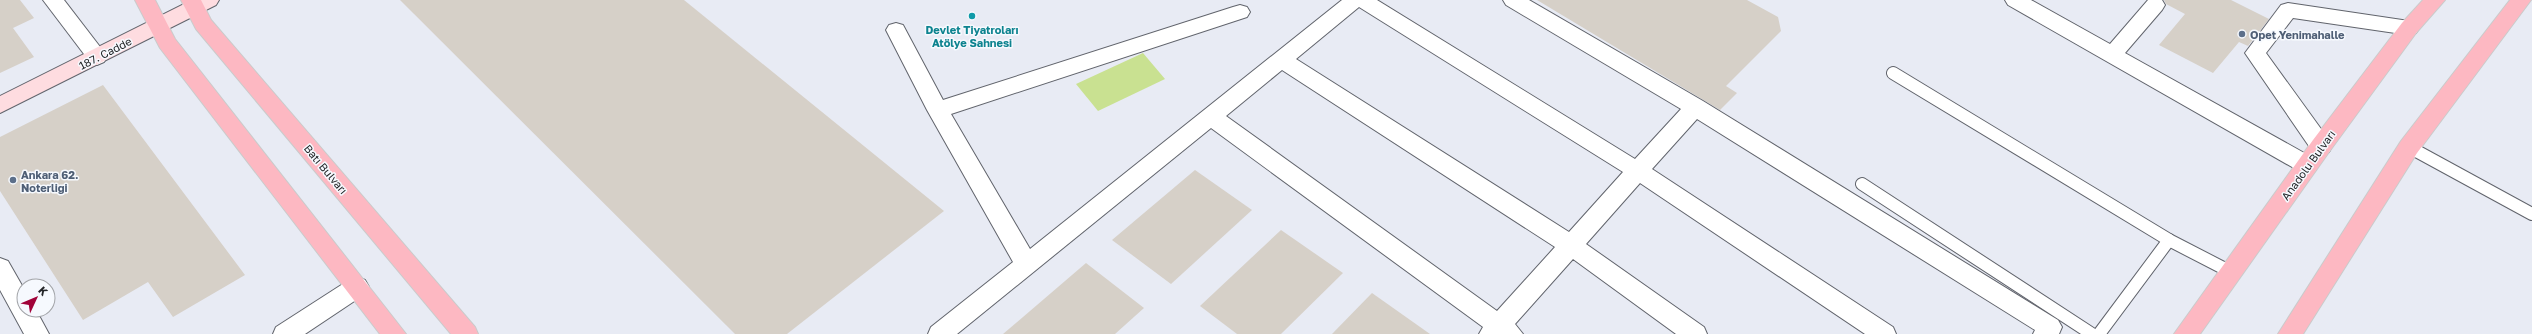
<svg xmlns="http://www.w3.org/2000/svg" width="2532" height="334" font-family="'Golos Text',sans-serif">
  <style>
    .green { fill: #c9e191 }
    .building { fill: #d6d0c8 }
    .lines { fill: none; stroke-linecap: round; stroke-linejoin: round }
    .service-casing { stroke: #61646c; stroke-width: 14 }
    .minor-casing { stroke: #61646c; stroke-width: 2 }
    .tertiary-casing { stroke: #61646c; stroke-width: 2 }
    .secondary-casing { stroke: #61646c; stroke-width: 2 }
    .primary-casing { stroke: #cacbcb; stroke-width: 2 }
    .service { stroke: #fff; stroke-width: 12 }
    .minor { fill: #fff; fill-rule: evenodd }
    .tertiary { fill: #fff; fill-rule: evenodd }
    .secondary { fill: #fedce0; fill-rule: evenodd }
    .primary { fill: #fdb8c2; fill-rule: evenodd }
    .culture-dot { fill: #0f9aa8; stroke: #f6f9fe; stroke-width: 1.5 }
    .service-dot { fill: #5c6f8a; stroke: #f6f9fe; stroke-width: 1.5 }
    .labels { text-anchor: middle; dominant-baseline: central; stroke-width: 3; stroke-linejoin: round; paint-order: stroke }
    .culture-label { font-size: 11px; font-weight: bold; fill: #0d838f; stroke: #f6f9fe }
    .service-label { font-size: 11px; font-weight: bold; fill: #4e5e75; stroke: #f6f9fe; text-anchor: start }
    .street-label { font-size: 11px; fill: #232528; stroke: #f6f9fe }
  </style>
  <rect width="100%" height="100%" fill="#e8ebf4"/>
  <!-- green -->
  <polygon class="green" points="1143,53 1165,79 1098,111 1076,84"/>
  <!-- building -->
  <g class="building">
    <polygon points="0,0 20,0 34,18 13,28 34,57 0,73"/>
    <polygon points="400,0 684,0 944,211 787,334 735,334"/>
    <polygon points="1537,0 1747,0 1778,17 1781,31 1726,86 1737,93 1720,110"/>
    <polygon points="2164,0 2231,0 2269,19 2248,46 2239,42 2213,73 2159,45 2185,14 2166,4"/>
    <polygon points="103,85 245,275 173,317 148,282 83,320 0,191 0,137"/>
    <polygon points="1195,170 1252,210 1171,284 1112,240"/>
    <polygon points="1281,230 1343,273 1281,334 1237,334 1200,306"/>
    <polygon points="1086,263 1144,308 1115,334 1003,334"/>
    <polygon points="1372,293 1430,334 1332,334"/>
  </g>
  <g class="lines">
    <defs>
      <g id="service">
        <polyline points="1893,73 2169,240 2231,272"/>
        <polyline points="2409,147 2532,214"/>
        <polyline points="1862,184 2092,334"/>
        <polyline points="2099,334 2169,240"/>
      </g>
      <g id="minor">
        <polygon points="43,0 64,0 104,52 107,57 104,62 97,65 90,62"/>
        <path d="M1342,0H1377L1635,159L1681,109L1506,5L1503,0H1529L1703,101L2058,320L2062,327L2059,334H2033L2035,330L1697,119L1652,169L1893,327L1896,334H1865L1640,183L1586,244L1704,327L1707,334H1676L1573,259L1515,324L1523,334H1479L1483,327L1211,128L957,334H928L931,327L1013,262L927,110L886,30L889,25L896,23L903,25L943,100L1233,7L1240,5L1247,7L1250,12L1247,17L951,114L1030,249ZM1359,7L1623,172L1569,232L1296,59ZM1282,70L1555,247L1497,311L1226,116Z"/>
        <polygon points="2005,0 2031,0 2110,44 2148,0 2162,0 2165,5 2162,10 2125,53 2315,159 2318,165 2315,171 2307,174 2299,171 2008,5"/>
        <polygon points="2288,3 2409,21 2416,23 2419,28 2416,33 2409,35 2293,18 2266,53 2329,140 2332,146 2329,152 2321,154 2313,152 2245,53 2281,5"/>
      </g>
      <g id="tertiary">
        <polygon points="0,258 8,261 24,289 24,310 36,310 49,334 24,334 0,290"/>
        <polygon points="357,277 365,280 369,287 365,294 305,334 273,334 276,327 349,280"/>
      </g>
      <polygon id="secondary" points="192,0 219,0 216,5 0,113 0,96"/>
      <g id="primary">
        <polygon points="135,0 155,0 175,39 406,334 380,334 160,48"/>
        <polygon points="181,0 201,0 211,20 475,327 478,334 451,334 196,29"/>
        <polygon points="2423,0 2445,0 2416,33 2329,152 2200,334 2174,334 2313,140 2402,23"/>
        <polygon points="2510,0 2531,0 2417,153 2303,334 2278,334 2401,141"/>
      </g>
    </defs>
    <!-- service casing -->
    <use href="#service" class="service-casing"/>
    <!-- minor casing -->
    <use href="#minor" class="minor-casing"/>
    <!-- tertiary casing -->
    <use href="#tertiary" class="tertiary-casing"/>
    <!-- secondary casing -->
    <use href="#secondary" class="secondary-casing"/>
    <!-- primary casing -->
    <use href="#primary" class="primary-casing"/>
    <!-- service -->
    <use href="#service" class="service"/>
    <!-- minor -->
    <use href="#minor" class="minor"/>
    <!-- tertiary -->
    <use href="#tertiary" class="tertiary"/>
    <!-- secondary -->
    <use href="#secondary" class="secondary"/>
    <!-- primary -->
    <use href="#primary" class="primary"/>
  </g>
  <!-- markers -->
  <circle class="culture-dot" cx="972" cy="16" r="4"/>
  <g class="service-dot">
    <circle cx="2242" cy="34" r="4"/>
    <circle cx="13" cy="180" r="4"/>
  </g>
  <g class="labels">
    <!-- culture labels -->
    <g class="culture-label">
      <text x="972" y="29">Devlet Tiyatroları<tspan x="972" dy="13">Atölye Sahnesi</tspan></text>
    </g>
    <!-- service labels -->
    <g class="service-label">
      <text x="2250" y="34">Opet Yenimahalle</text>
      <text x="21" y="174">Ankara 62.<tspan x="21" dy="13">Noterliği</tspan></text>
    </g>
    <!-- street labels -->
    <g class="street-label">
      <text transform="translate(105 53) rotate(-27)">187. Cadde</text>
      <text transform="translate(2308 165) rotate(-54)">Anadolu Bulvarı</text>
      <text transform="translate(326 169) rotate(50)">Batı Bulvarı</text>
    </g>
  </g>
  <!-- north arrow -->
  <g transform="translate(36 298) rotate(46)"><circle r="19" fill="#f6f9fe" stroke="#a2a4a8"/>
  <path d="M0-3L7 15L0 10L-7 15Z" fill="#a10239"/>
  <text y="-6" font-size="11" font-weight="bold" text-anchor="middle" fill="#232528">K</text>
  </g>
</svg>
